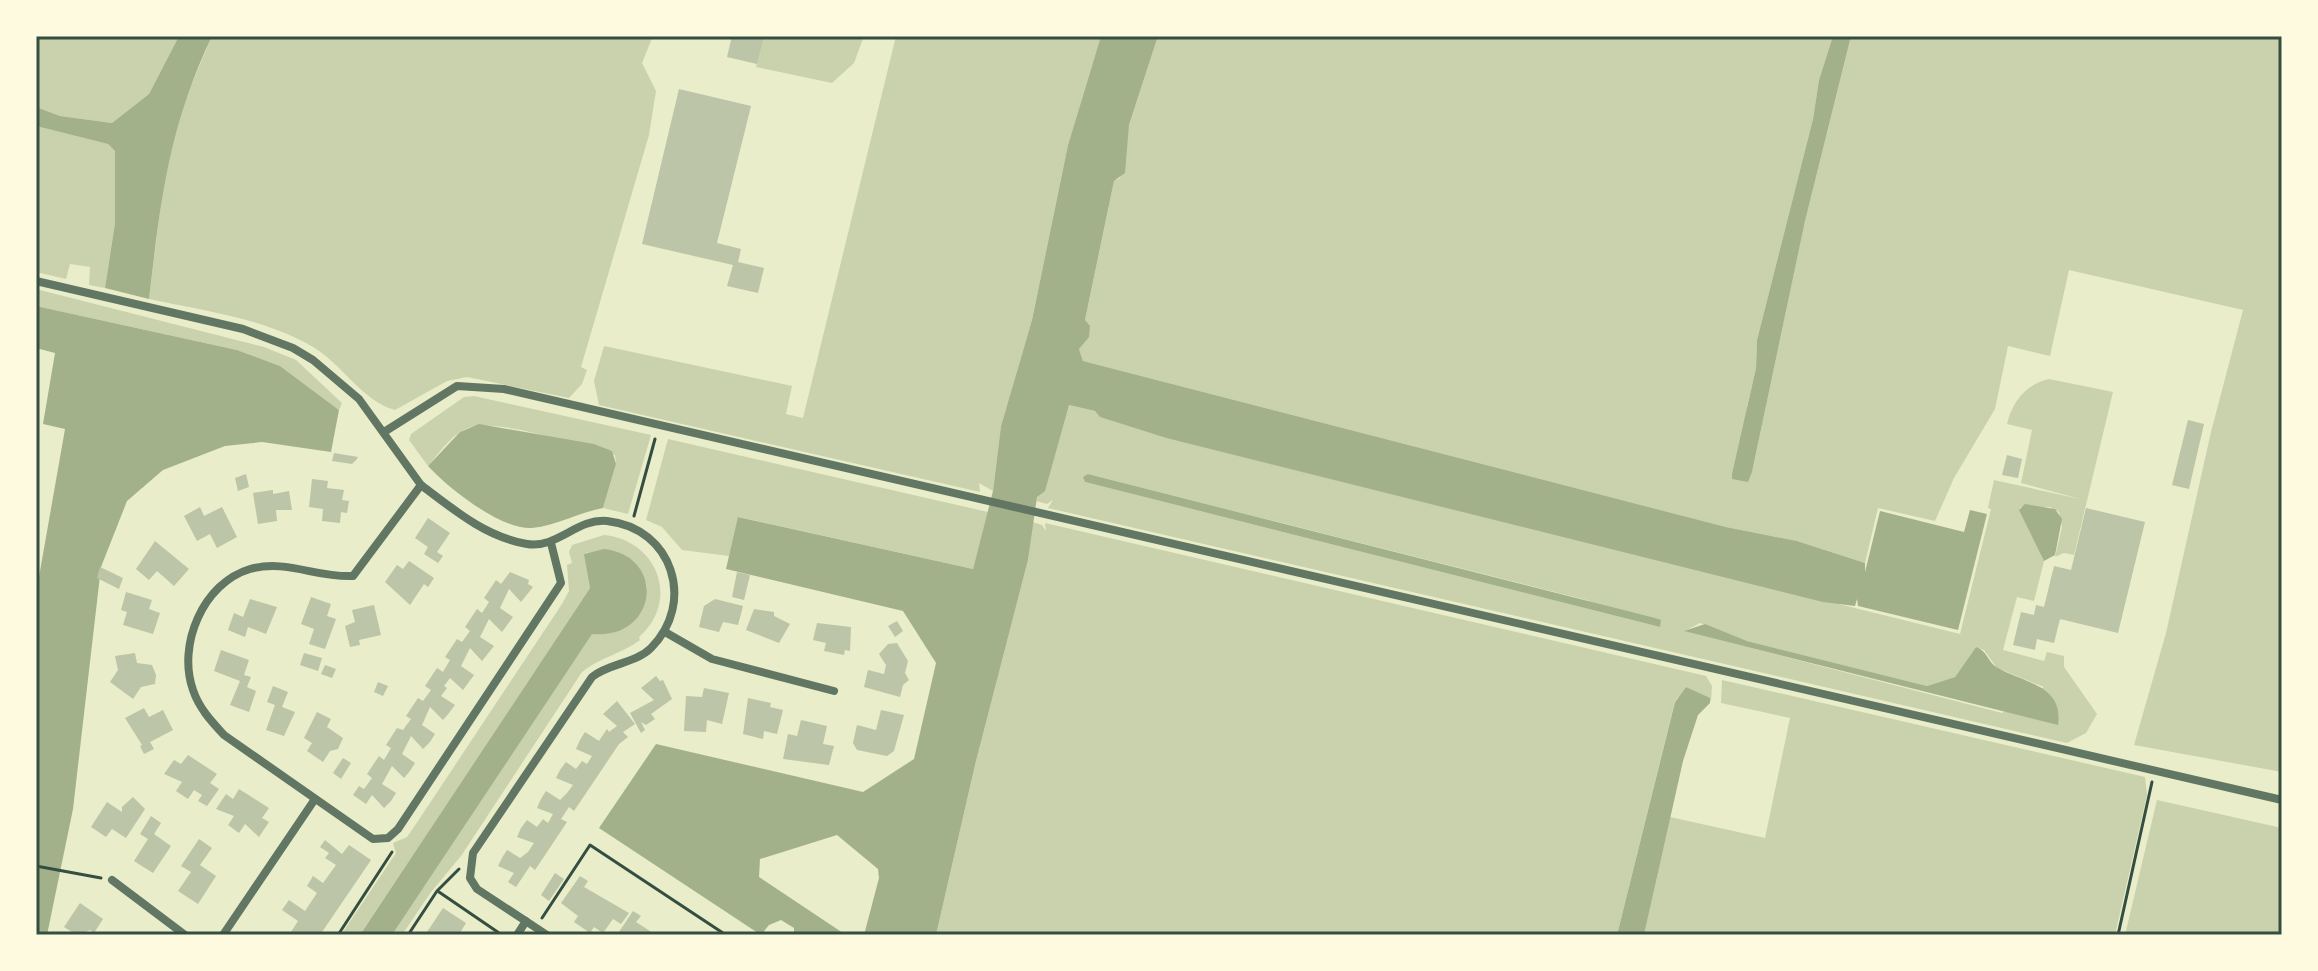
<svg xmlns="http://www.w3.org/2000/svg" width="2318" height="971" font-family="Poppins,sans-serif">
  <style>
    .green { fill: #cad2ad; fill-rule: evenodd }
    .water { fill: #a3b18a }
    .building { fill: #bcc5a7 }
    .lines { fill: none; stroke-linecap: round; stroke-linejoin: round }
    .path { stroke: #344e41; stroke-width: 3 }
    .minor { stroke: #617663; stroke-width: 8 }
    .neatline { fill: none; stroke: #344e41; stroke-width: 3 }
  </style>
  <rect width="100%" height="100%" fill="#e9edc9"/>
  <!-- green -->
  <g class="green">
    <polygon points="36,36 179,36 149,94 112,123 60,116 36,107"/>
    <path d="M212,36H653L642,63L656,91L649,135L581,367L587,370L582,384L569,398L467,377L447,381L395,410C362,401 342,364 313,347C264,318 204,311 149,299L165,171L177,119Z"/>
    <polygon points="763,36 864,36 854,63 832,83 756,67"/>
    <polygon points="896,36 1101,36 1068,145 1032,320 1001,426 993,491 979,483 980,492 599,405 594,381 604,346 792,386 786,414 803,418"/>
    <polygon points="1158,36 1833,36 1819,80 1813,119 1757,340 1756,368 1747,407 1752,472 1805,220 1851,36 2282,36 2282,772 2134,745 2166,633 2211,432 2243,310 2069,270 2050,356 2008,346 1995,409 1954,478 1935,521 1878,508 1865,563 1797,541 1726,527 1083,361 1079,349 1114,181 1120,178 1129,125"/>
    <polygon points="36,126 108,144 115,151 115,223 105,288 89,285 90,267 70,264 66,279 36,272"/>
    <polygon points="36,289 264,347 296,360 342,403 339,410 280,366 237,350 36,306"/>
    <path d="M2049,379L2113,392L2074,555L2064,553L2055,557L2062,527L2059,512L2050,507H2020L2044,561L2034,601L2017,597L2003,650L2044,661L2047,652L2064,656V667L2097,714L2086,733L2067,743L1048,508L1053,500L1047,504L1036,501L1069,405L1095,411L1101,417L1166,438L1960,634L1991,509L1988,508L1994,480L2080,499L2021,483L2032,430L2007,424C2012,402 2026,384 2049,379ZM1088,474L1586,600L1660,627L1085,482ZM1700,623L1747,641L1927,686L1955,677L1976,647L1984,650L1997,668L2044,687L2002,713L1685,631Z"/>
    <path d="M474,396L651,435L628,514L603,508L616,464L615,455C582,447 498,417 468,428C452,434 439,453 428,466L409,440L411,434L464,397Z"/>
    <polygon points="668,439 988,512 973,569 739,517 729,556 682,550 662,527 646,520"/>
    <polygon points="1032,522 1042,525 1046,531 1045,523 1706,676 1712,686 1711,701 1686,687 1675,701 1617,935 936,935 975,765 1028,560"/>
    <path d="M604,535C657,540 681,600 639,637L640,640C622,654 600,657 582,672L461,856L431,892L402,935H392L592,633L647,587C638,552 616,550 585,553L590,588L360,935H341L396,853L393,843L407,837L416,824L562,604L569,591L567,565L572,563L569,552L572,545Z"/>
    <polygon points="1722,680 2145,777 2147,795 2115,935 1644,935 1670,817 1765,838 1790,718 1721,703"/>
    <polygon points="2157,800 2282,828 2282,935 2125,935"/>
  </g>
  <!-- water -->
  <g class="water">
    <path d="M179,36H212C168,129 161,199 149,299L105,288L115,223V151L108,144L36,126V107L60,116L112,123L149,94Z"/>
    <polygon points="1101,36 1158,36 1129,125 1125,173 1114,181 1085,320 1090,326 1089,337 1079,349 1083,361 1726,527 1797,541 1865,563 1865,572 1880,511 1964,532 1970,510 1987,514 1958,630 1858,606 1857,599 1855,606 1823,602 1166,438 1100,417 1095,411 1069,405 1045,491 1037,497 1028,560 975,765 936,935 864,935 879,878 878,869 837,835 760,859 759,877 846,935 794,935 794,928 781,920 769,925 761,935 599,828 656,744 863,792 914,759 936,663 903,611 726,569 738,517 973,569 993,491 1001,426 1032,320 1068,145"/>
    <polygon points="1833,36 1851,36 1805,221 1752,472 1748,482 1732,479 1732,474 1756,368 1757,340 1813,119 1819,80"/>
    <polygon points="36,306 237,350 280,366 339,410 331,452 262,442 225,446 163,470 127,501 101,567 73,809 47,935 36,935 36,594 65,429 43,424 55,353 36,348"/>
    <path d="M479,424L594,444L612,451L616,464L603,508C580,512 556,526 532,528C501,530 448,488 428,466L460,432Z"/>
    <polygon points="1088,474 1655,618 1661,620 1660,627 1085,482 1083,477"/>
    <polygon points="2025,504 2055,509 2062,519 2055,555 2044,561 2019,510"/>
    <path d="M604,549C667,556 658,640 592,634L392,935H360L590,588L584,554Z"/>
    <path d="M1705,624L1747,641L1927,686L1955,677L1976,647C1988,651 1987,662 1998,668C2024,683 2064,685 2058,725L1684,631Z"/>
    <polygon points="1686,687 1710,698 1710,703 1698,715 1683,761 1644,935 1617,935 1675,702"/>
  </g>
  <!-- building -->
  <g class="building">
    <polygon points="732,36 764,36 757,64 727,57"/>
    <polygon points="679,89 751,106 717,243 741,249 738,262 764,268 758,293 727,286 733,265 642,244"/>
    <polygon points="2188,420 2204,424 2189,489 2172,485"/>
    <polygon points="334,453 358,457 357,459 352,464 332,461"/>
    <polygon points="2007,455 2022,459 2018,478 2002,475"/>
    <polygon points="246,474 249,487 238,491 235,478"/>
    <polygon points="312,479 328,481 327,488 344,490 342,500 349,501 347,513 341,512 340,523 322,521 323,509 309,507"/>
    <polygon points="273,490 273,494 289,491 292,510 276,510 277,521 258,524 253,493"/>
    <polygon points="200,507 204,516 222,507 237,537 217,548 210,534 197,541 184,516"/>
    <polygon points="2086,508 2145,522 2118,633 2060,619 2054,643 2037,639 2035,650 2013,645 2021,612 2034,615 2036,605 2044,607 2054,566 2071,570"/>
    <polygon points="428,518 450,533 437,552 443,556 438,563 424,554 428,547 415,538"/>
    <polygon points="155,541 189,569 174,586 157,571 149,580 136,569"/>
    <polygon points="409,561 434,578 428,587 424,584 410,605 385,582 397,565 403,569"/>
    <polygon points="100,567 123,578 119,589 97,578"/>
    <polygon points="510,572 529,580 528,584 533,587 521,602 509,589 500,608 513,617 502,632 489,619 480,637 494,646 482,661 470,648 461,666 474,675 463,690 450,678 444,686 447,688 441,696 455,705 449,713 443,720 430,707 422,725 435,734 430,742 423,749 411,736 402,754 415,763 410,771 404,778 392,766 382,784 396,793 391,801 384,808 372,795 366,804 353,795 359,786 364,789 372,778 367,774 379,756 384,760 391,748 386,745 397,728 403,730 411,719 406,716 418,698 423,701 431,690 425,686 437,668 443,672 450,660 445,657 457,639 462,642 470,631 465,627 477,609 482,613 489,602 484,598 496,580 501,584"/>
    <polygon points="737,572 750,575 744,600 732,597"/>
    <polygon points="126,592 152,600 149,609 160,613 153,634 123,625 127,612 121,610"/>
    <polygon points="311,597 331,604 327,616 336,619 325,649 309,644 314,629 301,624"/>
    <polygon points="250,599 277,607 266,634 248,627 245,637 228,630 234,613 243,617"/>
    <polygon points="715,599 743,606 738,625 723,622 719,632 699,627 704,606"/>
    <polygon points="374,605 381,635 359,640 360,645 350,647 345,626 355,622 352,610"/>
    <polygon points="754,609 774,612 774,616 790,624 779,643 746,630"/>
    <polygon points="897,621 903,631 895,637 888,626"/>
    <polygon points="817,623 851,627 850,651 845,650 844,655 824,651 826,643 813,640"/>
    <polygon points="897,643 908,661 905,673 909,680 903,685 900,697 864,687 868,670 884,674 886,665 879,654 888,644"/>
    <polygon points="221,650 249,660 244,675 251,677 247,687 256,691 249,712 230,705 240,681 214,671"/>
    <polygon points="135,653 137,663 152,665 156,675 155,684 141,687 133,699 110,682 118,670 115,656"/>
    <polygon points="304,653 322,658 318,671 300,665"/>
    <polygon points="325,665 336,669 332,678 321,674"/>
    <polygon points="656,676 660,681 663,680 672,699 651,714 655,719 646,725 641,722 645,730 641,733 630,713 654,700 641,688"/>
    <polygon points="378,682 388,686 383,696 374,692"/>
    <polygon points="273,686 288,692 282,707 295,712 284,736 266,730 275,705 267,702"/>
    <polygon points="704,688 729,693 722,724 707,720 706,732 684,731 686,696 702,697"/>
    <polygon points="748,698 771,703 770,707 783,710 777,734 764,731 763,739 743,734"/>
    <polygon points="617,701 635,724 623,732 628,737 619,744 574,811 569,807 561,819 567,822 535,870 530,866 516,887 508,882 514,873 498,866 502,858 507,850 520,858 528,852 534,843 517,837 521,828 527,820 537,827 543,819 548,823 553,814 537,808 541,799 546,791 560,800 567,793 573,785 556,778 560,770 566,762 576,769 582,761 587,764 592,756 576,749 580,740 585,732 599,741 607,729 609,732 617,726 603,714"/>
    <polygon points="144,708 149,717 163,710 173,730 150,742 154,749 144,754 140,746 142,745 125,718"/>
    <polygon points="881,710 904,715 894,751 887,756 857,750 853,743 857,725 876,730"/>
    <polygon points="317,712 331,719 327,727 343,738 338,749 330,751 323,762 307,751 312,743 304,738"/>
    <polygon points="801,720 827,726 823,744 834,746 829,765 783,759 788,734 797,736"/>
    <polygon points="188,755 217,774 210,783 219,789 207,806 198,801 202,795 194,790 188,799 176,791 182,782 164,774 174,760 181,764"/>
    <polygon points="343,758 351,763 341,779 333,773"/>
    <polygon points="239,789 269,808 262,818 269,822 259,837 245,824 239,833 228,825 234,816 216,809 226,794 233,799"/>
    <polygon points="133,797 145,809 126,838 112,829 106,837 91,827 107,802 122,812 122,807"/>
    <polygon points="151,816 161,823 154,834 171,846 153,873 134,861 148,839 140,834"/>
    <polygon points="199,839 212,848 200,865 216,876 198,904 178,891 191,872 181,866"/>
    <polygon points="325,840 342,854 349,845 371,860 320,935 289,935 298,921 282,910 289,900 305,911 317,893 307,886 313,876 323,883 336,865 325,858 329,853 320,847"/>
    <polygon points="555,873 564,879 549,901 541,895"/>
    <polygon points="580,876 588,881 584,887 629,913 621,924 613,919 603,933 594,927 590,933 574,922 578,916 561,903"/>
    <polygon points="80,903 103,919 94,933 90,930 77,935 64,927"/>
    <polygon points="443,908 466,923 460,933 463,935 425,935"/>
    <polygon points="633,911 641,916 636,922 656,935 617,935"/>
  </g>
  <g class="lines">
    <!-- path -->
    <g class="path">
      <polyline points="634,516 655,439"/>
      <polyline points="36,866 101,878"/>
      <polyline points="439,892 502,935"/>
      <polyline points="542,918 590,845 726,935"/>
      <polyline points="338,935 392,852"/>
      <polyline points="408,935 437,891 459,869"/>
      <polyline points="2118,935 2152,782"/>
    </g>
    <!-- minor -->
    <g class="minor">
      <path d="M36,281L243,329L293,348L313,360L359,399L421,485L353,576C317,578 286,559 250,569C203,583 177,645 193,690C199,708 211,721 224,735L373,839L388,838L398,829L561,583L551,543"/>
      <polyline points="384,432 457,386 504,389 2282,800"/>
      <path d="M421,485C454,510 486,537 527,544C557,549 577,518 607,521C673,528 696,603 651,648C635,664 609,663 592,677L473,853L470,878L477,889L547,935"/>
      <polyline points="665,632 712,659 834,691"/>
      <polyline points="112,880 185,935"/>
      <polyline points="223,935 315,799"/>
      <polyline points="517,935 526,921"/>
    </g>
  </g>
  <!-- border -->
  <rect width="2318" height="971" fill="none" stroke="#fefae0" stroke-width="76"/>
  <rect x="38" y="38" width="2242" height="895" class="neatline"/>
</svg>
